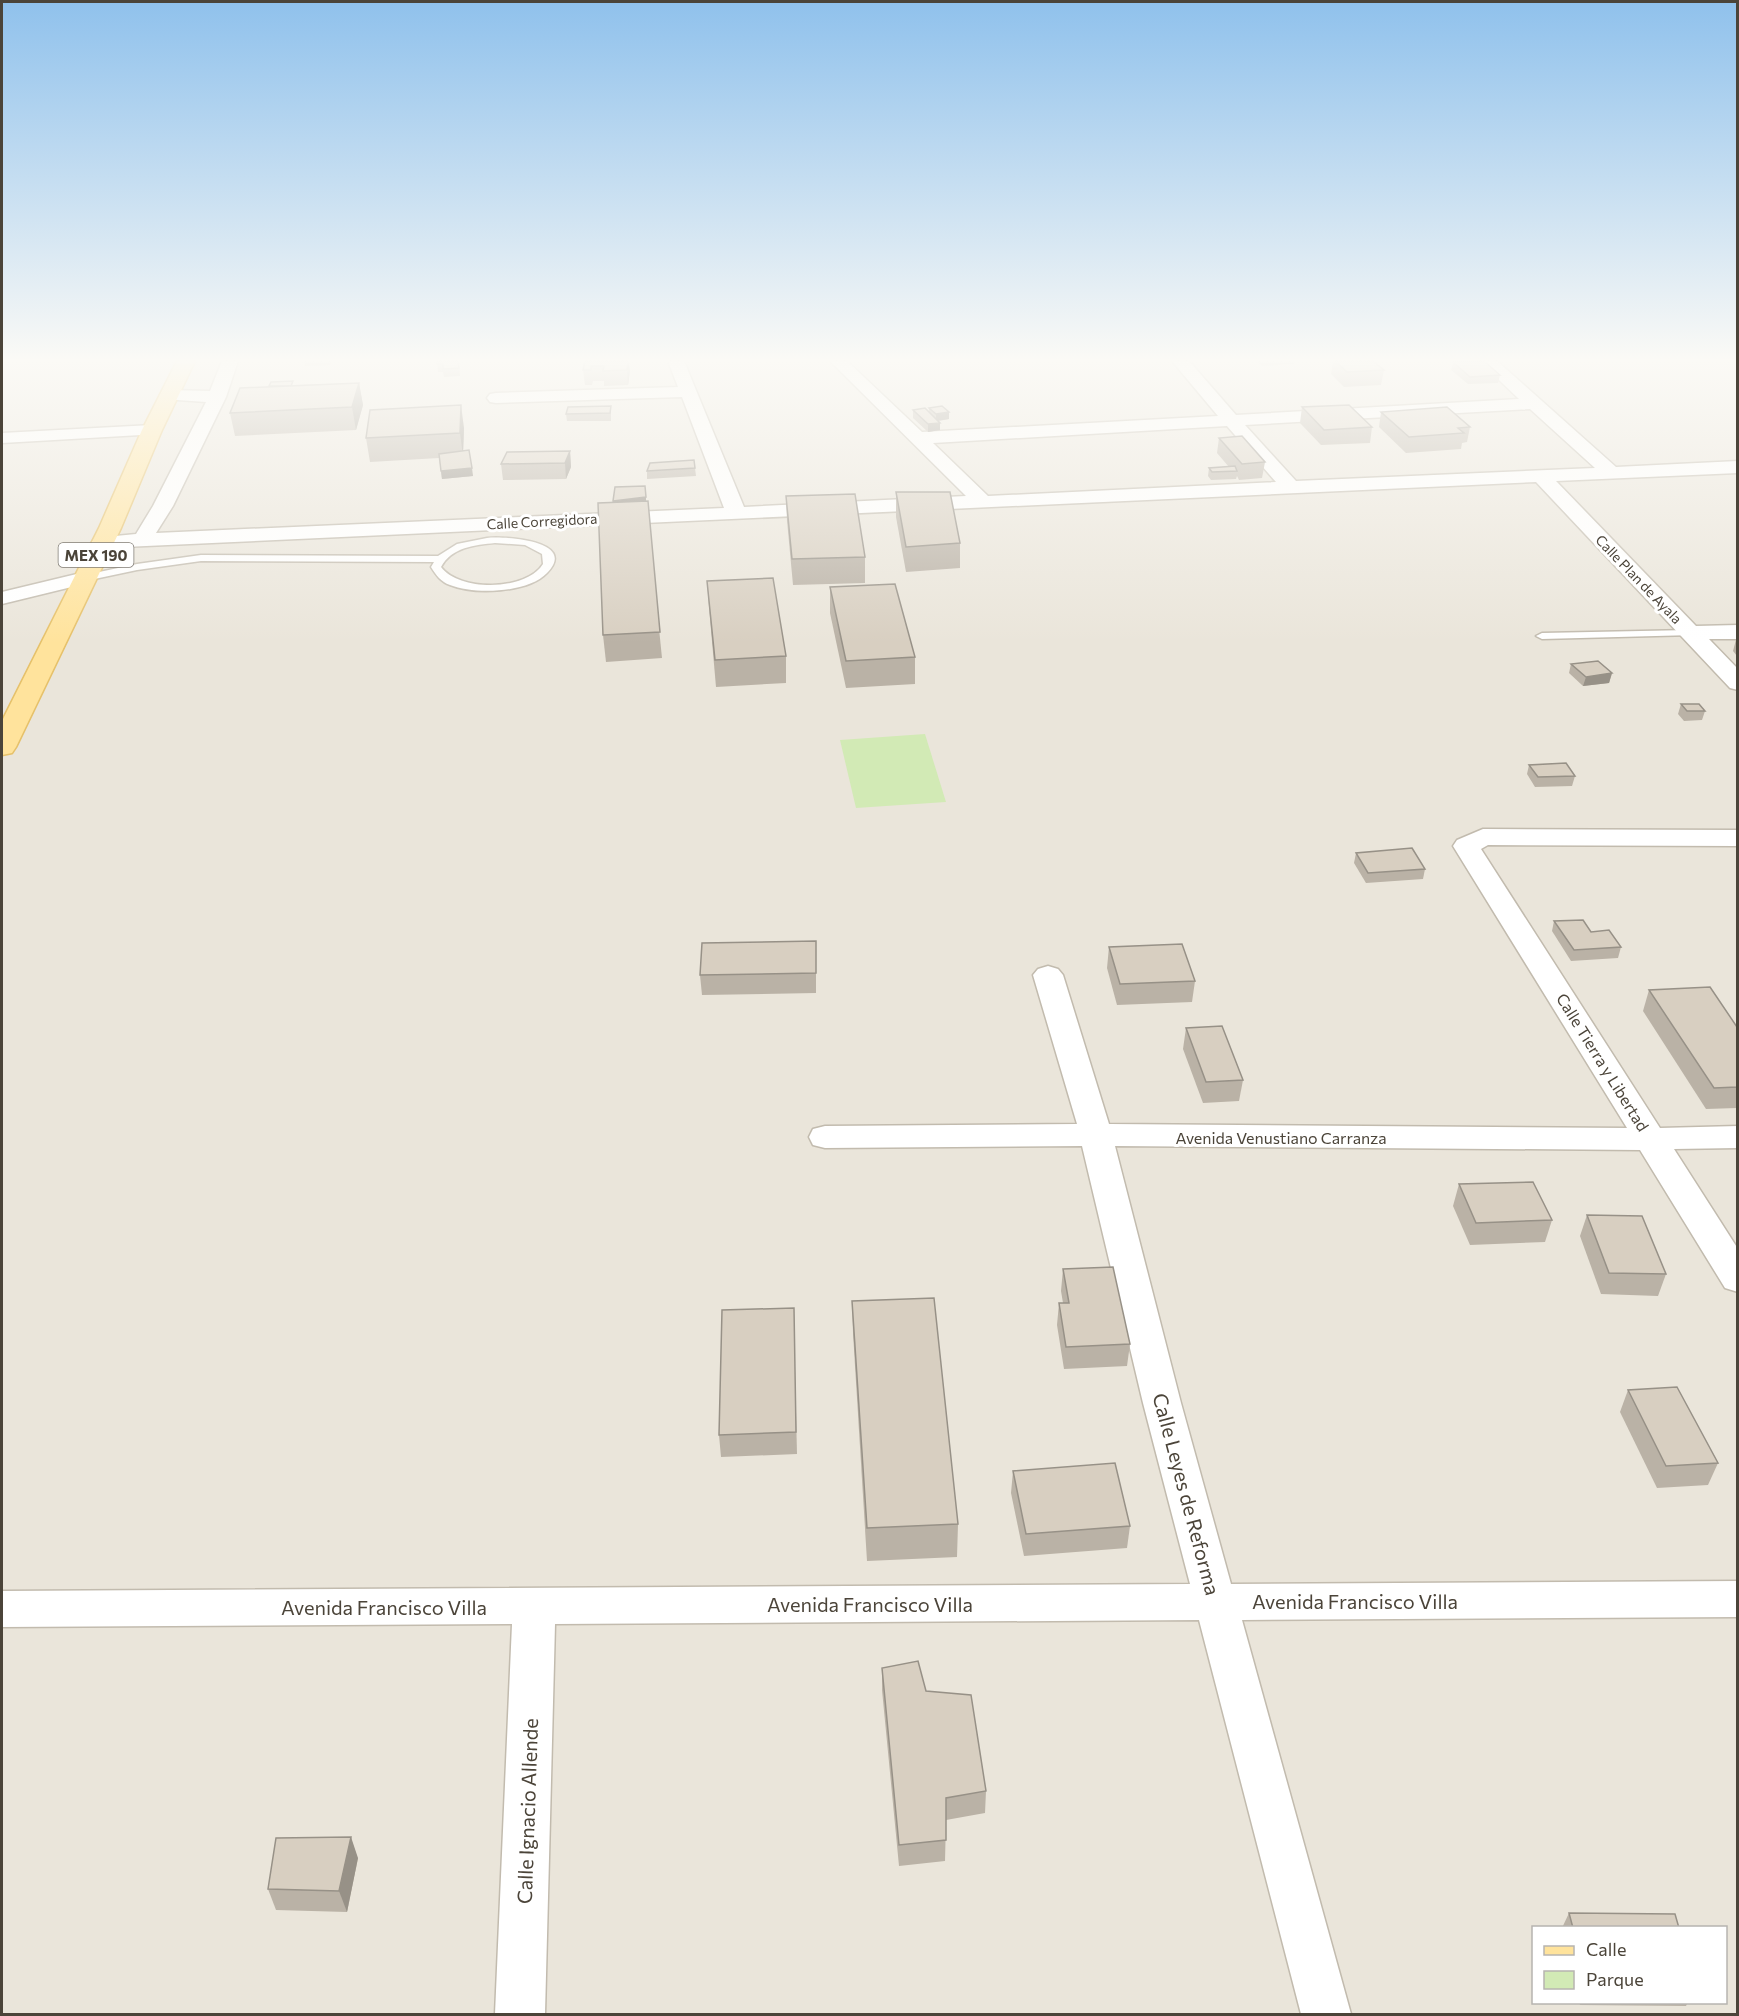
<svg xmlns="http://www.w3.org/2000/svg" width="1739" height="2016" font-family="Commissioner,sans-serif">
  <style>
    .residential { fill: #eae5da; fill-rule: evenodd }
    .green { fill: #d2eab5 }
    .lines { fill: none; stroke-linecap: round; stroke-linejoin: round }
    .service-casing { stroke: #c2bbae; stroke-width: 3 }
    .minor-casing { stroke: #c2bbae; stroke-width: 3 }
    .primary-casing { stroke: #e6c16a; stroke-width: 3 }
    .service { fill: #fff; fill-rule: evenodd }
    .minor { fill: #fff; fill-rule: evenodd }
    .primary { fill: #ffe39c; fill-rule: evenodd }
    .wall { fill: #bab2a6 }
    .shaded-wall { fill: #979187 }
    .building { fill: #d8cfc1; stroke: #979187; stroke-width: 1.5 }
    .labels { text-anchor: middle; dominant-baseline: central; stroke-width: 6; stroke-linejoin: round; paint-order: stroke }
    .far-street-label { font-size: 14px; fill: #4b4439; stroke: #fff }
    .shield { fill: #fff; stroke: #817c74; stroke-width: 1.5 }
    .shield-label { font-size: 15px; font-weight: bold; fill: #4b4439 }
    .street-label { font-size: 16px; fill: #4b4439; stroke: #fff }
    .near-street-label { font-size: 20px; fill: #4b4439; stroke: #fff }
  </style>
  <rect width="100%" height="100%" fill="#f6f3ec"/>
  <!-- residential -->
  <path class="residential" d="M2,361H1737V2014H2ZM1534,1928H1726V2002H1534Z"/>
  <!-- green -->
  <polygon class="green" points="925,734 946,802 856,808 840,740"/>
  <g class="lines">
    <defs>
      <g id="service">
        <path d="M487,538C503,536 579,540 547,573C528,593 475,595 450,585C441,582 436,575 431,567L434,562L201,561L137,570L85,581L80,578L85,575L137,564L201,555L438,556L457,544ZM495,543L525,545L542,554L543,564C526,591 460,592 441,567C452,547 475,545 495,543Z"/>
        <polygon points="1690,630 1694,631 1694,635 1542,639 1536,636 1542,633"/>
      </g>
      <g id="minor">
        <path d="M222,361H238L226,397L173,506L156,533L724,508L682,397L496,403L490,402L487,398L490,394L496,393L678,387L668,361H684L744,507L966,496L830,361H847L922,432L1218,416L1172,361H1189L1236,415L1519,399L1479,361H1497L1616,467L1738,461V473L1556,481L1696,626L1738,625V639H1709L1738,669V690L1730,688L1536,482L102,548L95,546L92,542L95,538L136,534L153,506L206,402L163,399L160,395L163,391L169,390L210,391ZM1530,409L1595,468L1296,481L1245,425ZM1227,426L1276,482L988,496L933,443Z"/>
        <polygon points="152,425 158,426 161,430 158,434 2,443 2,433"/>
        <polygon points="85,572 92,574 96,578 92,582 2,604 2,592"/>
        <polygon points="1483,829 1738,830 1738,846 1488,845 1481,849 1660,1128 1738,1126 1738,1148 1674,1149 1738,1249 1738,1292 1725,1288 1640,1150 1115,1146 1181,1403 1231,1584 1738,1581 1738,1617 1242,1620 1351,2014 1301,2014 1199,1620 555,1624 545,2014 495,2014 512,1624 2,1627 2,1591 1190,1584 1143,1403 1082,1146 825,1148 813,1145 809,1137 813,1129 825,1126 1077,1124 1033,975 1038,969 1048,966 1058,969 1063,975 1109,1124 1627,1128 1453,846 1457,840"/>
      </g>
      <polygon id="primary" points="177,361 195,361 162,430 121,528 16,747 12,753 2,755 2,721 99,528 142,430"/>
    </defs>
    <!-- service casing -->
    <use href="#service" class="service-casing"/>
    <!-- minor casing -->
    <use href="#minor" class="minor-casing"/>
    <!-- primary casing -->
    <use href="#primary" class="primary-casing"/>
    <!-- service -->
    <use href="#service" class="service"/>
    <!-- minor -->
    <use href="#minor" class="minor"/>
    <!-- primary -->
    <use href="#primary" class="primary"/>
  </g>
  <!-- wall -->
  <g class="wall">
    <polygon points="304,361 330,361 331,362 330,365 305,366"/>
    <polygon points="437,361 459,361 460,376 444,377 443,372 438,372"/>
    <polygon points="585,361 629,361 630,371 628,385 604,386 604,381 593,381 592,385 585,385 583,370"/>
    <polygon points="1257,361 1294,361 1294,364 1262,366"/>
    <polygon points="1333,361 1373,361 1384,370 1381,385 1344,387 1331,374"/>
    <polygon points="1453,362 1500,375 1498,383 1468,384 1451,370"/>
    <polygon points="359,383 363,405 356,430 235,436 230,413 294,385"/>
    <polygon points="611,406 611,421 567,421 566,414"/>
    <polygon points="1302,407 1372,427 1370,443 1321,445 1300,423"/>
    <polygon points="929,408 949,419 939,421 940,423 940,430 928,432 913,418 913,410 929,412"/>
    <polygon points="1381,412 1470,427 1467,442 1462,443 1461,449 1406,453 1379,427"/>
    <polygon points="464,428 463,450 473,476 442,479 439,458 370,462 366,438"/>
    <polygon points="1219,438 1265,462 1262,478 1239,480 1237,476 1236,479 1211,480 1208,476 1209,468 1229,467 1217,453"/>
    <polygon points="570,451 571,467 566,479 503,480 501,464"/>
    <polygon points="695,468 696,476 647,479 647,471"/>
    <polygon points="896,492 960,543 960,568 906,572 896,517"/>
    <polygon points="786,496 865,557 865,583 793,585 787,521"/>
    <polygon points="646,501 662,658 606,662 603,635"/>
    <polygon points="707,581 786,656 786,683 716,687 709,607"/>
    <polygon points="830,587 915,657 915,684 846,688 830,613"/>
    <polygon points="1737,636 1737,656 1733,651"/>
    <polygon points="1571,664 1612,673 1609,683 1583,686 1569,673"/>
    <polygon points="1681,704 1705,711 1702,720 1684,721 1678,714"/>
    <polygon points="1529,765 1575,776 1572,786 1535,787 1527,774"/>
    <polygon points="1356,853 1425,869 1423,879 1366,883 1354,863"/>
    <polygon points="1554,921 1591,932 1621,947 1618,958 1571,961 1552,931"/>
    <polygon points="816,941 816,993 702,995 700,975"/>
    <polygon points="1109,947 1195,981 1192,1002 1117,1005 1107,968"/>
    <polygon points="1649,990 1737,1027 1737,1108 1706,1109 1643,1011"/>
    <polygon points="1186,1028 1243,1080 1239,1101 1203,1103 1183,1049"/>
    <polygon points="1459,1184 1552,1220 1545,1242 1470,1245 1453,1206"/>
    <polygon points="1587,1215 1666,1274 1658,1296 1601,1294 1580,1236"/>
    <polygon points="1063,1269 1130,1344 1127,1366 1064,1369 1057,1325 1059,1303 1063,1303 1061,1291"/>
    <polygon points="852,1301 958,1524 957,1557 867,1561 853,1333"/>
    <polygon points="794,1330 797,1454 721,1457 719,1435"/>
    <polygon points="1628,1390 1718,1463 1708,1485 1657,1488 1620,1412"/>
    <polygon points="1013,1471 1130,1526 1127,1548 1024,1556 1011,1493"/>
    <polygon points="882,1668 926,1691 986,1791 985,1813 946,1820 945,1861 899,1866 882,1690"/>
    <polygon points="358,1858 347,1912 276,1910 268,1889"/>
    <polygon points="1569,1913 1679,1928 1562,1928"/>
    <polygon points="1579,2002 1688,2002 1686,2006 1580,2005"/>
  </g>
  <!-- shaded-wall -->
  <g class="shaded-wall">
    <polygon points="628,361 630,371 628,385 627,370"/>
    <polygon points="359,383 363,405 356,430 352,407"/>
    <polygon points="461,405 464,428 463,456 460,433"/>
    <polygon points="949,412 949,419 936,421 936,414"/>
    <polygon points="940,423 940,430 928,432 928,424"/>
    <polygon points="570,451 571,467 566,479 565,463"/>
    <polygon points="472,468 473,476 442,479 441,471"/>
    <polygon points="646,497 646,506 614,509 613,501"/>
    <polygon points="1612,673 1609,683 1583,686 1586,677"/>
    <polygon points="351,1837 358,1858 347,1912 339,1891"/>
  </g>
  <!-- building -->
  <g class="building">
    <polygon points="437,361 458,361 459,368 443,369 443,364 437,364"/>
    <polygon points="585,361 628,361 627,370 603,371 604,366 591,366 591,370 583,370"/>
    <polygon points="1335,361 1373,361 1384,370 1347,372"/>
    <polygon points="1484,361 1500,375 1470,377 1453,362"/>
    <polygon points="293,381 291,386 269,386 271,382"/>
    <polygon points="359,383 352,407 230,413 240,388"/>
    <polygon points="461,405 460,433 366,438 370,410"/>
    <polygon points="1349,405 1372,427 1324,430 1302,407"/>
    <polygon points="611,406 610,413 566,414 568,407"/>
    <polygon points="942,406 949,412 936,414 929,408"/>
    <polygon points="1447,407 1470,427 1458,428 1464,433 1409,437 1381,412"/>
    <polygon points="925,408 940,423 928,424 913,410"/>
    <polygon points="1242,436 1265,462 1242,464 1219,438"/>
    <polygon points="469,450 472,468 441,471 439,454"/>
    <polygon points="570,451 565,463 501,464 507,452"/>
    <polygon points="694,460 695,468 647,471 650,463"/>
    <polygon points="1235,466 1237,471 1212,472 1209,468"/>
    <polygon points="645,486 646,497 613,501 615,487"/>
    <polygon points="896,492 950,492 960,543 906,547"/>
    <polygon points="855,494 865,557 792,559 786,496"/>
    <polygon points="648,501 660,632 603,635 598,503"/>
    <polygon points="773,578 786,656 715,660 707,581"/>
    <polygon points="895,584 915,657 846,661 830,587"/>
    <polygon points="1598,661 1612,673 1586,677 1571,664"/>
    <polygon points="1681,704 1699,704 1705,711 1687,711"/>
    <polygon points="1566,763 1575,776 1538,777 1529,765"/>
    <polygon points="1412,848 1425,869 1368,873 1356,853"/>
    <polygon points="1583,920 1591,932 1609,930 1621,947 1574,950 1554,921"/>
    <polygon points="816,941 816,973 700,975 702,943"/>
    <polygon points="1182,944 1195,981 1120,984 1109,947"/>
    <polygon points="1710,987 1737,1027 1737,1087 1714,1088 1649,990"/>
    <polygon points="1222,1026 1243,1080 1206,1082 1186,1028"/>
    <polygon points="1533,1182 1552,1220 1476,1223 1459,1184"/>
    <polygon points="1587,1215 1642,1216 1666,1274 1609,1273"/>
    <polygon points="1113,1267 1130,1344 1066,1347 1059,1303 1069,1303 1063,1269"/>
    <polygon points="934,1298 958,1524 867,1528 852,1301"/>
    <polygon points="794,1308 796,1432 719,1435 722,1310"/>
    <polygon points="1677,1387 1718,1463 1666,1466 1628,1390"/>
    <polygon points="1115,1463 1130,1526 1026,1534 1013,1471"/>
    <polygon points="918,1661 926,1691 971,1695 986,1791 946,1798 946,1840 899,1845 882,1668"/>
    <polygon points="351,1837 339,1891 268,1889 276,1838"/>
    <polygon points="1569,1913 1675,1914 1679,1928 1573,1928"/>
  </g>
  <!-- sky -->
  <linearGradient id="sky" x2="0" y2="1"><stop stop-color="#8fc1ec"/><stop offset="0.56" stop-color="#fbfaf6"/><stop offset="1" stop-color="#fbfaf6" stop-opacity="0"/></linearGradient>
  <rect width="1739" height="643" fill="url(#sky)"/>
  <g class="labels">
    <!-- far-street labels -->
    <g class="far-street-label">
      <text transform="translate(542 521) rotate(-3)">Calle Corregidora</text>
      <text transform="translate(1639 579) rotate(46)">Calle Plan de Ayala</text>
    </g>
    <!-- shield labels -->
    <rect class="shield" x="58.5" y="543" width="75" height="24" rx="4.5"/>
    <g class="shield-label">
      <text x="96" y="555">MEX 190</text>
    </g>
    <!-- street labels -->
    <g class="street-label">
      <text transform="translate(1603 1062) rotate(58)">Calle Tierra y Libertad</text>
      <text x="1281" y="1137">Avenida Venustiano Carranza</text>
    </g>
    <!-- near-street labels -->
    <g class="near-street-label">
      <text transform="translate(1187 1494) rotate(75)">Calle Leyes de Reforma</text>
      <text x="1355" y="1601">Avenida Francisco Villa</text>
      <text x="870" y="1604">Avenida Francisco Villa</text>
      <text x="384" y="1607">Avenida Francisco Villa</text>
      <text transform="translate(527 1811) rotate(-88)">Calle Ignacio Allende</text>
    </g>
  </g>
  <!-- border -->
  <rect width="1739" height="2016" fill="none" stroke="#4b4439" stroke-width="6"/>
  <!-- legend -->
  <rect x="1532" y="1926" width="195" height="78" fill="#ffffff" stroke="#b7b4b0" stroke-width="1.5"/>
  <rect x="1544" y="1946" width="30" height="9" fill="#ffe39c" stroke="#b7b4b0" stroke-width="1.5"/>
  <text x="1586" y="1956" font-size="18" fill="#4b4439">Calle</text>
  <rect x="1544" y="1971" width="30" height="18" fill="#d2eab5" stroke="#b7b4b0" stroke-width="1.5"/>
  <text x="1586" y="1986" font-size="18" fill="#4b4439">Parque</text>
</svg>
